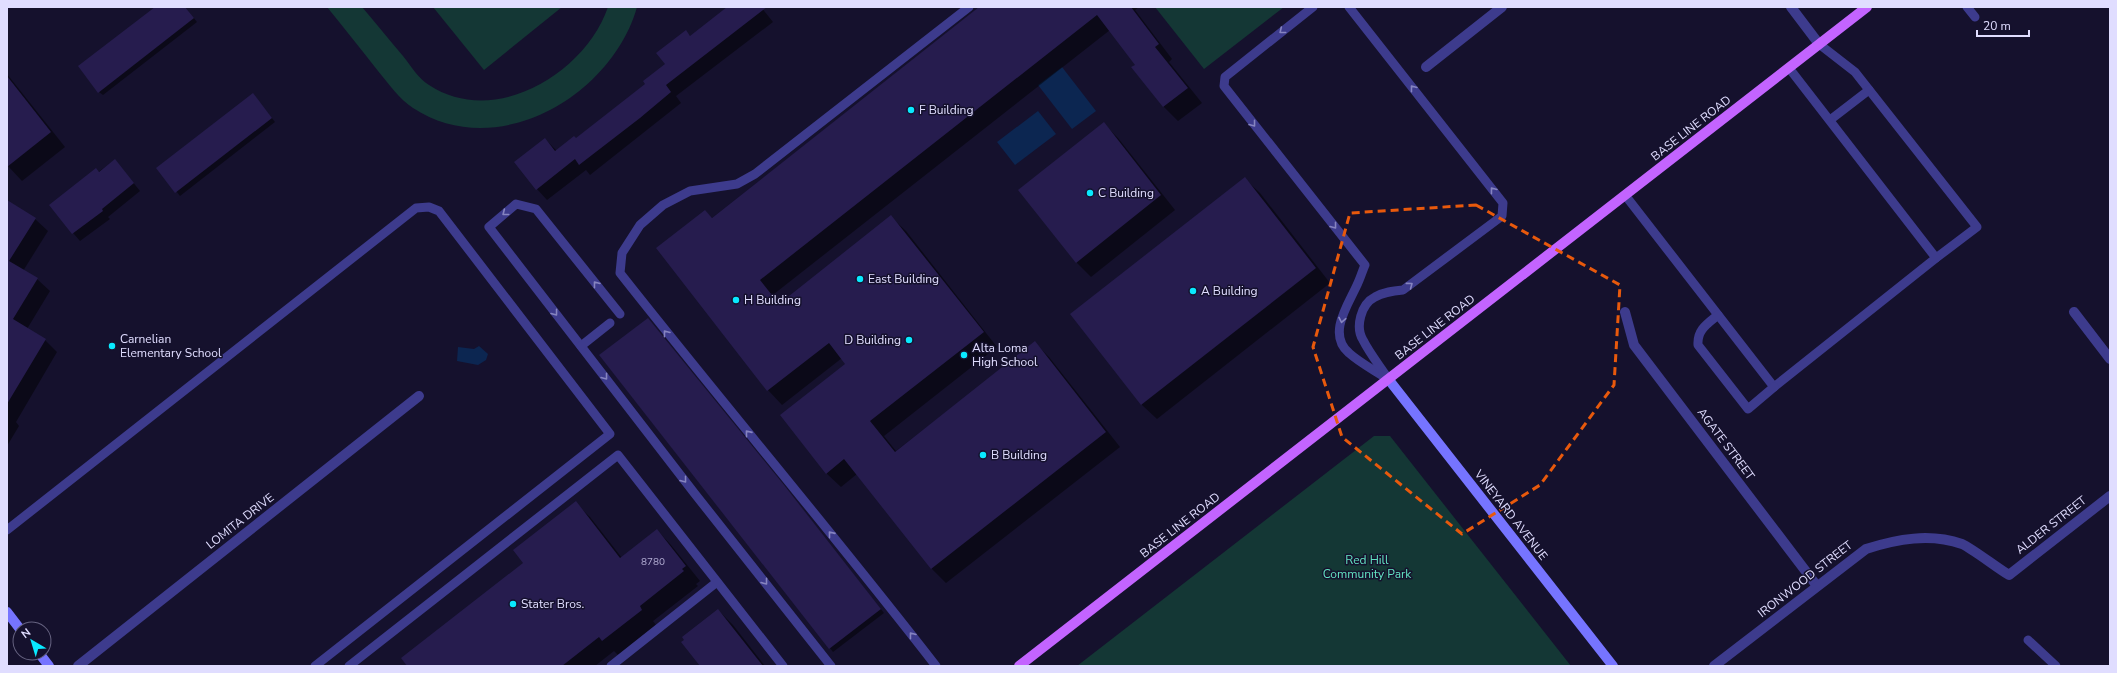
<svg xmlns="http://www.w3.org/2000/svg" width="2117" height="673" font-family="'Nunito Sans',sans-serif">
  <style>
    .green { fill: #143735 }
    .water { fill: #0c2651 }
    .shadow { fill: #0007 }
    .building { fill: #261c4e }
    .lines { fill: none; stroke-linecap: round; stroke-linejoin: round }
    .lane { stroke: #3d3b8d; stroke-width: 9 }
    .street { stroke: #3d3b8d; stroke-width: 10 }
    .secondary { stroke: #7674ff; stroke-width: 10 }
    .primary { stroke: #c364ff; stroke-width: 10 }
    .oneway { stroke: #8684c0 }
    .marked { fill: none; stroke: #e8590c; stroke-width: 3; stroke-dasharray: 8 5; stroke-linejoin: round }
    .poi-dot { fill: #09e9ff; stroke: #15112d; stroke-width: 1.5 }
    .labels { text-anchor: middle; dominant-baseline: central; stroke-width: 3; stroke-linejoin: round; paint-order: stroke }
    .number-label { font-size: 10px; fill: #b2add3 }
    .poi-label { font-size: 12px; fill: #e0ddff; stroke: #15112d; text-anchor: start }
    .street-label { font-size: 12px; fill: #e0ddff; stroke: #15112d }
    .park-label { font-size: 12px; fill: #63e4c3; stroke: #15112d }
  </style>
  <rect width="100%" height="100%" fill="#15112d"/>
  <!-- green -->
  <g class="green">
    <path d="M327,7H362C376,23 389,40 403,56C411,66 418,78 429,85C494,128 585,74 608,7H637C612,96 497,163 413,108C399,99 389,84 378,71C361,49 344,28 327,7Z"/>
    <polygon points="433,7 562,7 484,70"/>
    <polygon points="1155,7 1284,7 1204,69"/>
    <polygon points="1374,436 1390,436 1571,666 1077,666"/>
  </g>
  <!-- water -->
  <g class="water">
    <polygon points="1062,67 1096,111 1072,129 1038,85"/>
    <polygon points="1038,111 1056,134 1015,165 997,142"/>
    <polygon points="479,346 488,354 486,360 478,365 457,361 458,347 474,349"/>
  </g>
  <!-- shadow -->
  <g class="shadow">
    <polygon points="156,7 185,7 197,22 103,95 99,92"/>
    <polygon points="729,7 761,7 773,22 676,96 681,103 590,175 586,170 547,200 537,189 545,139 557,151 576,139 646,84 666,65 685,31 691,37"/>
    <polygon points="981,7 1139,7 1135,10 1172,59 1169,62 1202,103 1178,121 1163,106 1136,65 1110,30 774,294 781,304 891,217 906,231 997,347 884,436 896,451 1035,343 1049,357 1120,447 946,583 932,569 857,474 841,487 826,473 847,364 842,358 782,405 768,390 705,211 712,218"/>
    <polygon points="7,74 65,147 22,181 7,165"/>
    <polygon points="256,98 275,122 180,196 158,168"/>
    <polygon points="1103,123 1118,138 1175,210 1091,277 1076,262"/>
    <polygon points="115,160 140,191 108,217 110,219 80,241 50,206"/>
    <polygon points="1245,179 1260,193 1330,283 1157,419 1142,405 1072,315"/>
    <polygon points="7,201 35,219 48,231 23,271 37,279 50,291 27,329 45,340 57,352 16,422 19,426 7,446"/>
    <polygon points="600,356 787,490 884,613 833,652"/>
    <polygon points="575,503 590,517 622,558 657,530 671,545 700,581 696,584 698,586 653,621 656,625 618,655 614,651 595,666 408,666 525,563"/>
    <polygon points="718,610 733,625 765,666 701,666 685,640"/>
  </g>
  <!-- building -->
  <g class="building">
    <polygon points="155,7 185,7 194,18 98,93 78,66"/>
    <polygon points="727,7 767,7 666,85 671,92 640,118 579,165 575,159 536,190 514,162 545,138 555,151 574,136 576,138 645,84 643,81 665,64 656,53 686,30 690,36"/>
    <polygon points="979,7 1131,7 1159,44 1155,47 1188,88 1163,107 1131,67 1135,65 1097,15 760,280 779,304 891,215 984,332 870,421 895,452 1035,341 1106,432 931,569 844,459 826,474 780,415 845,364 829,343 767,391 656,248 705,210 712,218"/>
    <polygon points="7,76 51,132 7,167"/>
    <polygon points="253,93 272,118 175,193 156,168"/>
    <polygon points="1104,122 1161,195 1076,263 1018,190"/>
    <polygon points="115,159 134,183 102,209 103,211 72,234 49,205 96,168 99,172"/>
    <polygon points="1245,177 1316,268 1141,405 1070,314"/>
    <polygon points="7,200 36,218 9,261 38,278 13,319 46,339 7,404"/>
    <polygon points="648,318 784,485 881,609 829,649 599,355"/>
    <polygon points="576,501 620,558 657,529 686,566 682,569 684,571 640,606 642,610 602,641 599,637 562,666 407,666 401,658 523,563 513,550"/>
    <polygon points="718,609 763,666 700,666 681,642 684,640 682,637"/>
  </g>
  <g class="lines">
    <!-- lane -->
    <g class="lane">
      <path d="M1313,7L1225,77L1224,86L1365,265C1362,272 1360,279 1357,285C1348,305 1327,334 1349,353C1360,363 1374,370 1386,378"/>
      <path d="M1349,7L1503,203L1502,216L1403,290C1393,291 1384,292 1375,297C1361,304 1355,327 1363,340C1370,354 1380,366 1389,380"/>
      <polyline points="1967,7 1975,17"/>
      <polyline points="1819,44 1855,72 1977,227 1936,258"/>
      <polyline points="1830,120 1869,90"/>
      <polyline points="1625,195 1774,387 1936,258 1789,68"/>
      <polyline points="620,314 536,209 516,204 489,227 695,494 831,666"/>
      <path d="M1718,315C1707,324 1697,330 1698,345L1748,409L1774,387"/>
      <polyline points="581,346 610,323"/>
      <polyline points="7,530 416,208 429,207 439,211 610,434 315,666"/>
      <polyline points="2028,640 2056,666"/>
      <polyline points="349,666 618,455 783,666"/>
      <polyline points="611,666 717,582"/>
      <path d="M936,666C833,533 724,405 620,273L622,253L640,225L663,205L690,191L737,184L755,174L969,7"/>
    </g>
    <!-- street -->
    <g class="street">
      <polyline points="1791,7 1819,44"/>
      <polyline points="1426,67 1502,7"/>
      <polyline points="1625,312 1634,345 1817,586"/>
      <polyline points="2074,312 2110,359"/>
      <polyline points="78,666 419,396"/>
      <path d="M1714,666L1866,549C1897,539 1930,533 1962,544C1973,549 1997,568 2009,575L2110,496"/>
    </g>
    <!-- secondary -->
    <g class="secondary">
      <polyline points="1389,380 1613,666"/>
      <polyline points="7,612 20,629"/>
      <polyline points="39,653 49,666"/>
    </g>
    <!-- primary -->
    <polyline class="primary" points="1019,666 1867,7"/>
  </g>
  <!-- one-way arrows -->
  <defs><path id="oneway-chevron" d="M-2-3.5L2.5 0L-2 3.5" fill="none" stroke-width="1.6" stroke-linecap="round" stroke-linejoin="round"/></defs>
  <g class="oneway">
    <use href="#oneway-chevron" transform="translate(1282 31) rotate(141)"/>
    <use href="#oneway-chevron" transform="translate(1413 88) rotate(-128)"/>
    <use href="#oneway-chevron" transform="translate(1253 124) rotate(52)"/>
    <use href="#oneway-chevron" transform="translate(1493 190) rotate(-128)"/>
    <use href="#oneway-chevron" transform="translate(505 213) rotate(142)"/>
    <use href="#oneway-chevron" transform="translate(1334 226) rotate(52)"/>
    <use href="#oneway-chevron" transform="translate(596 284) rotate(-128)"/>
    <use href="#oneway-chevron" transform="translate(1410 285) rotate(-37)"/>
    <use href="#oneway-chevron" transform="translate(555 313) rotate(53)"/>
    <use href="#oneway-chevron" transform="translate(1342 320) rotate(101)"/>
    <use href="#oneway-chevron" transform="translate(666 333) rotate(-128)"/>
    <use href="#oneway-chevron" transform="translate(605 377) rotate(52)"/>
    <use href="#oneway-chevron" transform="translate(748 433) rotate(-129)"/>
    <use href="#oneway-chevron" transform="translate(684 480) rotate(52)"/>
    <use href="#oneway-chevron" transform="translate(831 534) rotate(-129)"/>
    <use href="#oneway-chevron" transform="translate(765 582) rotate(52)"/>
    <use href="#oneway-chevron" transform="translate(912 635) rotate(-128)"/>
  </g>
  <!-- marked area -->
  <path class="marked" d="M1476,205L1620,285L1614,385L1540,485L1462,534L1342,437L1313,347L1350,213Z"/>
  <!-- markers -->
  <g class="poi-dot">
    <circle cx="911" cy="110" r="4"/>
    <circle cx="1090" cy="193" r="4"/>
    <circle cx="860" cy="279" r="4"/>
    <circle cx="1193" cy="291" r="4"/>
    <circle cx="736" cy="300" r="4"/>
    <circle cx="909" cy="340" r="4"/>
    <circle cx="112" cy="346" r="4"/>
    <circle cx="964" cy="355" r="4"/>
    <circle cx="983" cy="455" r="4"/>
    <circle cx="513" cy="604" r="4"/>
  </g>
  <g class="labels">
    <!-- number labels -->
    <g class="number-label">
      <text x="653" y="562">8780</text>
    </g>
    <!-- poi labels -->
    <g class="poi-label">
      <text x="919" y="110">F Building</text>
      <text x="1098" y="193">C Building</text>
      <text x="868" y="279">East Building</text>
      <text x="1201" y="291">A Building</text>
      <text x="744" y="300">H Building</text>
      <text x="120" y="339">Carnelian<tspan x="120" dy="14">Elementary School</tspan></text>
      <text x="901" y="340" text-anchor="end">D Building</text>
      <text x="972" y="348">Alta Loma<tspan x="972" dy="14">High School</tspan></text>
      <text x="991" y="455">B Building</text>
      <text x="521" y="604">Stater Bros.</text>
    </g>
    <!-- street labels -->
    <g class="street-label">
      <text transform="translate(1691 128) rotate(-38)">BASE LINE ROAD</text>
      <text transform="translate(1435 327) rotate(-38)">BASE LINE ROAD</text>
      <text transform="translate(1726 444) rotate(53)">AGATE STREET</text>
      <text transform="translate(1511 515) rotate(52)">VINEYARD AVENUE</text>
      <text transform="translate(240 521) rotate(-38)">LOMITA DRIVE</text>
      <text transform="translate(1180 525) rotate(-38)">BASE LINE ROAD</text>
      <text transform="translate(2051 525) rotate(-38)">ALDER STREET</text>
      <text transform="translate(1805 579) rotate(-38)">IRONWOOD STREET</text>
    </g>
    <!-- park labels -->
    <g class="park-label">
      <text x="1367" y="560">Red Hill<tspan x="1367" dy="14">Community Park</tspan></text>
    </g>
  </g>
  <!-- border -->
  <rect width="2117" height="673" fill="none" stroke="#e0ddff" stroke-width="16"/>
  <!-- north arrow -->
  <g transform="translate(32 641) rotate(322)"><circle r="19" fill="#15112d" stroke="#666381"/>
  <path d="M0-3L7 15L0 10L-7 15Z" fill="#09e9ff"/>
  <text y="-6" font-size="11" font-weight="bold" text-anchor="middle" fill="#e0ddff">N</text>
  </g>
  <!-- scale -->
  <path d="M1977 30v6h52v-6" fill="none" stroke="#e0ddff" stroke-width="2"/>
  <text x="1983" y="30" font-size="12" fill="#e0ddff" stroke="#15112d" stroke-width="3" paint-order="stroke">20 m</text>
</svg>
